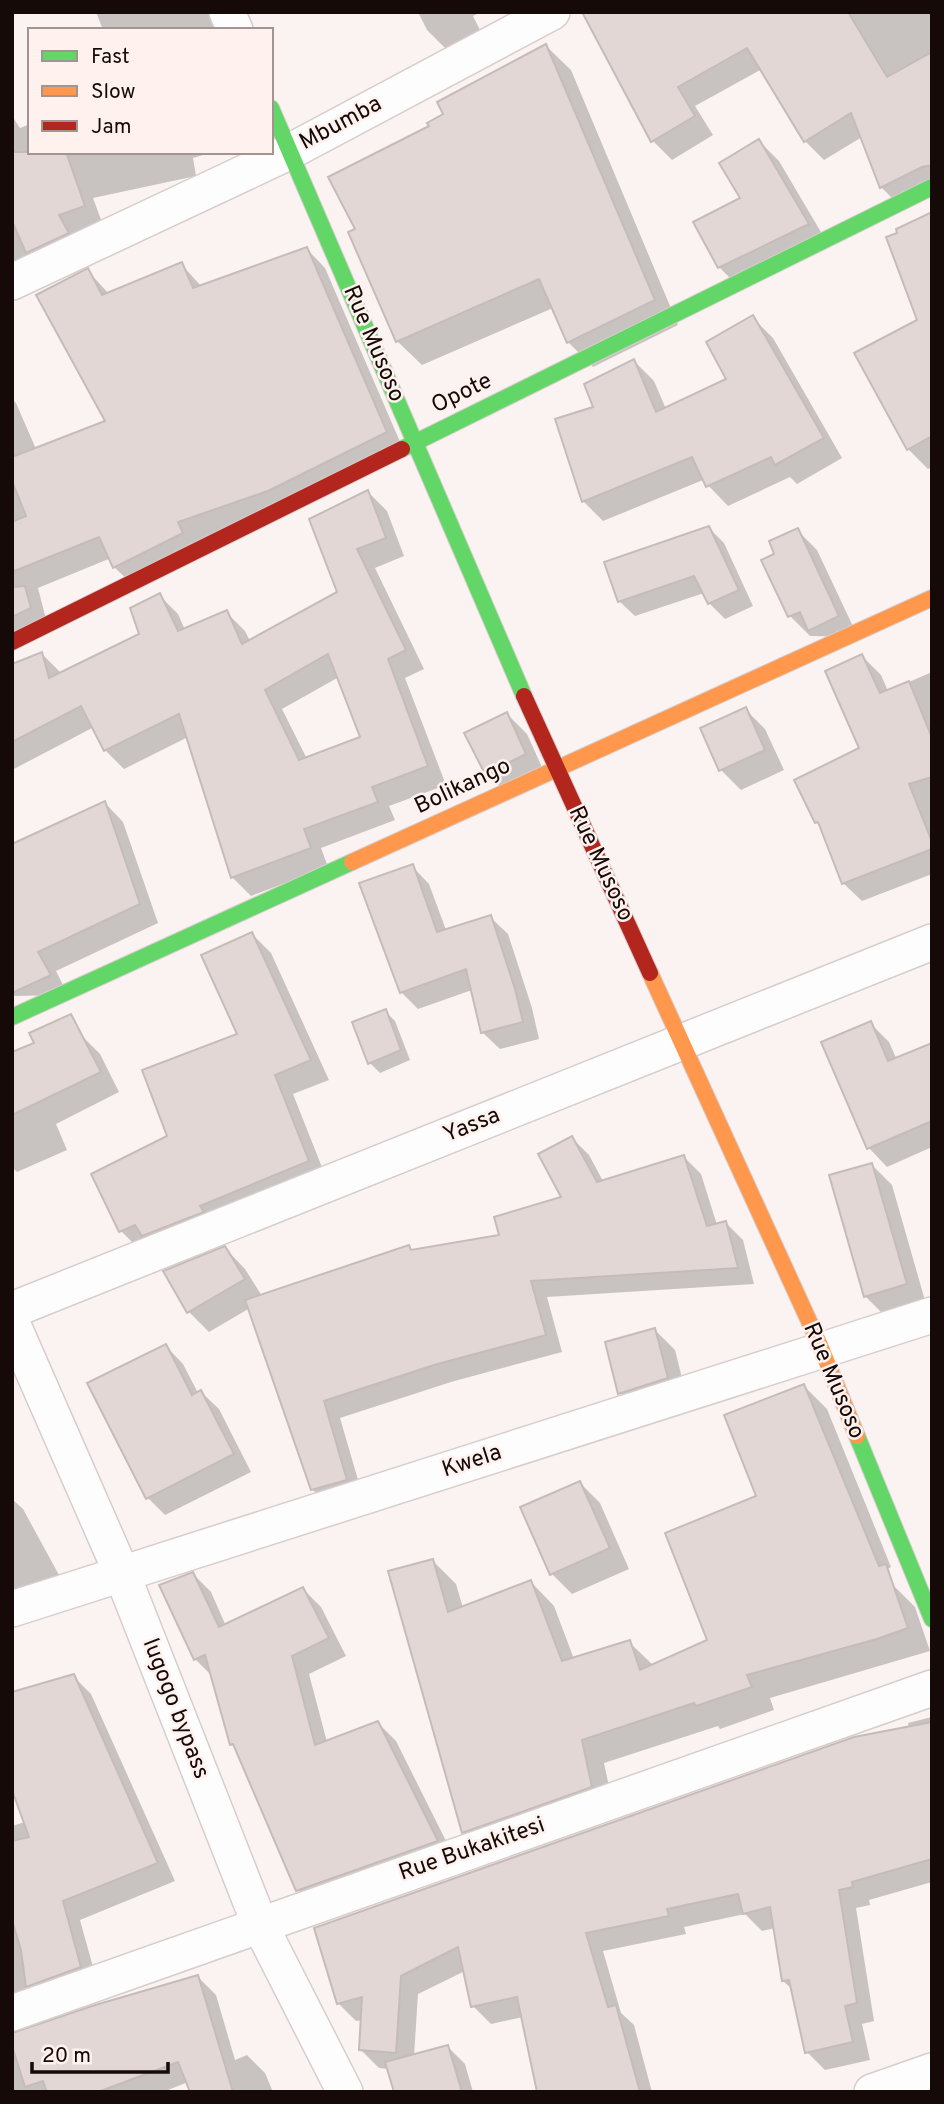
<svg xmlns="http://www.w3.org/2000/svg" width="944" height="2104" font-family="Overpass,sans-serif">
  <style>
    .shadow { fill: #0003; fill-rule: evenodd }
    .building { fill: #e3d7d5; stroke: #c5bcba; stroke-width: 2; fill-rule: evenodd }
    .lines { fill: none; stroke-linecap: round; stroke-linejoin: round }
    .street-casing { stroke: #d7cecc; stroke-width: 38 }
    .fast-casing { stroke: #d7cecc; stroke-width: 18 }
    .slow-casing { stroke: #d7cecc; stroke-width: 18 }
    .jam-casing { stroke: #d7cecc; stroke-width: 18 }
    .street { stroke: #fefdfd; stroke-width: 35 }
    .fast { stroke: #63d668; stroke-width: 16 }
    .slow { stroke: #ff974d; stroke-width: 16 }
    .jam { stroke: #b3261e; stroke-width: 16 }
    .labels { text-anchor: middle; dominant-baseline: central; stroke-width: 5; stroke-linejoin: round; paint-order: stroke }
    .street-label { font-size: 23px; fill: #150a08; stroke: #fef1ee }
  </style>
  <rect width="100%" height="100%" fill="#faf3f2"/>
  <!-- shadow -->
  <g class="shadow">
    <polygon points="96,12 216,12 220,30 103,30"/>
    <polygon points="418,12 481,12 473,16 480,30 446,49 427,30"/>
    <polygon points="784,12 932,12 932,191 900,206 881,187 862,137 824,160 805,141 762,69 695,106 713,135 672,160 653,141 590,23"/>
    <polygon points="546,46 571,70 678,325 593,367 568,342 553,308 422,365 397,341 358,230 431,127"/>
    <polygon points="12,116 20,128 30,124 30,152 213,152 193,158 196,176 93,198 103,225 12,288"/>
    <polygon points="759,141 779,161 828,244 740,288 719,267 696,222 742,198"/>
    <polygon points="307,249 325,268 404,451 133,585 114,567 111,558 38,588 48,627 12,649 12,399 16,403 36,449 107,421 38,294 88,271 109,294 181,264 202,287"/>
    <polygon points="753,318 773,338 842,458 797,484 790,477 728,506 703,480 603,521 583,501 596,408 634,361 654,381 666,409 729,380"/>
    <polygon points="932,381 932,467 928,469 908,449"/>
    <path d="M368,492L387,511L404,556L375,568L424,669L405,678L446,785L389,806L395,820L321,848L328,867L251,896L232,877L188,737L124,769L105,750L94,727L12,770V665L42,654L61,673L141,635L159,595L178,614L185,630L226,612L245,631L250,641L339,593ZM339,677L363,738L307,759L282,709Z"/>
    <polygon points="709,528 724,543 753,606 725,619 709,603 704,593 635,616 619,601"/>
    <polygon points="797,530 817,550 858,637 810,636 790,616 776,555"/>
    <polygon points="862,656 881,675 888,691 932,672 932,874 862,901 843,883 822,827 816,822 861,749"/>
    <polygon points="745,709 765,729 784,770 741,790 721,770"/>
    <polygon points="507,714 527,734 545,774 506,793 486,773"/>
    <polygon points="105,803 123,822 158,923 56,971 68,995 12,996 12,850"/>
    <polygon points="412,866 429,884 446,930 490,917 508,934 532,1008 539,1039 500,1049 482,1032 472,990 418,1009 401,992"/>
    <polygon points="252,934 271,953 329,1080 293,1094 327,1180 140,1250 121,1231 169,1137 240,1035"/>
    <polygon points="385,1011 395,1021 410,1060 380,1073 370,1063"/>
    <polygon points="870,1023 889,1042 897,1060 932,1045 932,1147 887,1167 869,1148"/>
    <polygon points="80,1034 100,1054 119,1092 56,1124 67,1150 17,1172 12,1167 12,1071"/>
    <polygon points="572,1138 589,1155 603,1181 684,1157 701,1174 717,1225 726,1223 743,1240 754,1284 547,1297 562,1352 451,1382 340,1418 363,1497 330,1507 313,1490 250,1308 209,1332 189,1312 165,1272 225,1248 245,1269 262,1296 409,1247 413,1251 501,1236 564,1198"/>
    <polygon points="872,1165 892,1185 926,1304 885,1316 865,1296"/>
    <polygon points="655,1330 675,1350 687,1398 640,1413 620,1393"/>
    <polygon points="166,1346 183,1364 198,1393 201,1392 219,1409 251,1472 165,1515 148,1498"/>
    <polygon points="804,1386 827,1409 891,1567 868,1579 892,1584 915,1607 930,1651 770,1698 774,1710 720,1729 718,1726 604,1763 614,1810 487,1855 464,1832 433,1561 456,1584 463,1608 531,1582 554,1606 574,1659 629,1642 654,1666 710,1641 759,1497"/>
    <polygon points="580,1483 600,1503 629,1569 572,1594 552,1574"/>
    <polygon points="12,1499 23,1509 59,1575 12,1600"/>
    <polygon points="193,1574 211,1592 226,1626 303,1589 321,1607 346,1656 309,1674 327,1742 378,1723 396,1741 455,1859 316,1908 298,1890 238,1750 231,1744 212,1676 195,1659"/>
    <polygon points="73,1676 91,1694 175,1881 80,1920 98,1985 12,2022 12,1826 25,1822"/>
    <polygon points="932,1717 932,1882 869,1900 870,1905 856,1908 874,2021 862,2024 870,2060 825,2070 807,2052 793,1990 783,1981 775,1928 762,1931 745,1914 684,1927 686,1934 603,1951 621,2013 634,2025 652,2092 539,2092 523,2017 491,2024 473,2006 465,1971 418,1994 414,2056 448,2047 465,2064 473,2092 396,2092 389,2069 379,2068 361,2050 363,2020 356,2021 338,2003 909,1728 908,1723"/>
    <polygon points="198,1977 216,1995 235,2060 247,2055 265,2073 273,2092 192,2092 188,2082 163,2092 12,2092 12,2034"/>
  </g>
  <!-- building -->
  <g class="building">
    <polygon points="582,12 848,12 887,77 932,52 932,165 922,167 880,188 851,113 804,142 747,48 678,87 695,116 651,142"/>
    <polygon points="546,44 655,300 567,343 539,279 396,342 348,232 355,229 328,177 429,126 427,123 443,114 437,102"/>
    <polygon points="759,139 809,224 718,268 693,222 740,198 719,163"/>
    <polygon points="12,152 66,152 85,206 59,215 69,233 26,253 12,221"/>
    <polygon points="932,212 932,436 907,450 854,353 917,320 886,237 897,233 896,229"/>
    <polygon points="307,247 387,432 268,491 178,522 183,533 113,568 99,537 12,572 12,522 26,516 12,481 12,457 105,421 36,295 88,268 102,295 182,262 193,288"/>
    <polygon points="753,315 824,438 775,465 771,457 706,487 692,457 582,502 555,419 593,407 584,384 634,359 656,412 726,379 706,342"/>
    <path d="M368,490L386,538L357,549L406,650L388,659L428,766L372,787L378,802L304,829L311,848L231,878L179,714L104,751L81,706L12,742V664L42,652L49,678L139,634L130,608L160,593L178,631L227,610L242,644L337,592L309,519ZM328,654L360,737L299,760L265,690Z"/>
    <polygon points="709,526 739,590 708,604 694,576 618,602 604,562"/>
    <polygon points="798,528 839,616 808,631 800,612 788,617 761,560 774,554 769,541"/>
    <polygon points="25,586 31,608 12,617 12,587"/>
    <polygon points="862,654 880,693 909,681 932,738 932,777 909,784 932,842 932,849 842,884 818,822 815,823 794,780 859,748 825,671"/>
    <polygon points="746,707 765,750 719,771 700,728"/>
    <polygon points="507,712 526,754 485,774 464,733"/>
    <polygon points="105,801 140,904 38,952 51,975 12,993 12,844"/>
    <polygon points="413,864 437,932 491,915 515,989 523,1022 481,1033 466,969 400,993 359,883"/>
    <polygon points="252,932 311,1060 275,1075 309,1161 200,1206 204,1212 142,1236 135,1225 119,1232 91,1174 167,1136 142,1070 237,1034 201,955"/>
    <polygon points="386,1009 401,1050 368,1064 352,1022"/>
    <polygon points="71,1014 101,1072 12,1115 12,1052 34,1043 29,1033"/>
    <polygon points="871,1021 888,1061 932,1043 932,1121 867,1149 821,1042"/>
    <polygon points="572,1136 597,1182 684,1155 707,1226 726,1221 738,1268 531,1281 546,1335 434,1365 324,1401 347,1480 311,1490 245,1300 409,1245 411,1250 499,1235 494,1217 561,1197 538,1154"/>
    <polygon points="872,1163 907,1284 864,1297 829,1175"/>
    <polygon points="225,1246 245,1279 187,1313 163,1271"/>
    <polygon points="655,1328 668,1378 618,1394 605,1342"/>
    <polygon points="166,1344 192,1395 201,1390 234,1454 146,1499 87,1383"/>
    <polygon points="804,1384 879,1566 886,1564 908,1628 877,1639 747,1675 752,1687 696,1706 694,1703 582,1740 592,1787 462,1833 388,1571 433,1559 448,1612 531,1580 562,1661 630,1640 640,1670 707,1640 665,1533 756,1496 724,1415"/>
    <polygon points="580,1481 610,1548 550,1575 520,1507"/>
    <polygon points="193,1572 219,1627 303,1587 329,1638 292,1656 315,1745 378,1721 438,1841 296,1891 233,1744 230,1745 205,1655 194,1660 159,1585"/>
    <polygon points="74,1674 158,1863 63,1901 81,1967 26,1987 21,1950 12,1920 12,1841 29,1837 12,1790 12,1692"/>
    <polygon points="932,1722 932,1859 852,1882 853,1887 839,1890 857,2003 845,2006 853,2042 805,2053 789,1980 782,1981 770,1907 743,1914 738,1894 667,1909 669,1916 586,1933 608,2007 616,2005 640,2092 537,2092 517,1997 471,2007 458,1947 401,1976 396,2053 359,2050 362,1997 337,2004 314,1928 854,1737"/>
    <polygon points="198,1975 233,2092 190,2092 178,2062 98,2092 47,2092 43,2081 25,2087 12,2046 12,2033 92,2006"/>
    <polygon points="448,2045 462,2092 394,2092 385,2062"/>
  </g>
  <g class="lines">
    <defs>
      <g id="street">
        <polyline points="227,12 235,30"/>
        <polyline points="12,282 291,151 552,12"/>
        <polyline points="12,1310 932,942"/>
        <polyline points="12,1323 122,1574 260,1925 345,2092"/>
        <polyline points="12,1609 932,1315"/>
        <polyline points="12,2013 932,1688"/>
        <polyline points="872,2092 932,2071"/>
      </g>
      <g id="fast">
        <polyline points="271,108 524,696"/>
        <polyline points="402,449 932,187"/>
        <polyline points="12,1017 352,862"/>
        <polyline points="857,1436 932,1619"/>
      </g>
      <g id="slow">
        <polyline points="352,862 932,598"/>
        <polyline points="650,973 819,1343 857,1436"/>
      </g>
      <g id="jam">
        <polyline points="12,642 402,449"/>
        <polyline points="524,696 650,973"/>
      </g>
    </defs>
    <!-- street casing -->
    <use href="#street" class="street-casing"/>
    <!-- fast casing -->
    <use href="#fast" class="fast-casing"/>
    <!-- slow casing -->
    <use href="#slow" class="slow-casing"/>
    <!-- jam casing -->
    <use href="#jam" class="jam-casing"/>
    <!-- street -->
    <use href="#street" class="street"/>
    <!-- fast -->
    <use href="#fast" class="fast"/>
    <!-- slow -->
    <use href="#slow" class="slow"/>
    <!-- jam -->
    <use href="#jam" class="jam"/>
  </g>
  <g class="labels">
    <!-- street labels -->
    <g class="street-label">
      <text transform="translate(341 124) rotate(-28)">Mbumba</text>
      <text transform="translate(373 344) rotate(67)">Rue Musoso</text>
      <text transform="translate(462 394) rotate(-26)">Opote</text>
      <text transform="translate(463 787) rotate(-25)">Bolikango</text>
      <text transform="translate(600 864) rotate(65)">Rue Musoso</text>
      <text transform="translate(472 1126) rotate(-22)">Yassa</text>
      <text transform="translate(833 1381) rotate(67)">Rue Musoso</text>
      <text transform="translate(472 1462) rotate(-18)">Kwela</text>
      <text transform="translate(175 1709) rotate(69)">lugogo bypass</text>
      <text transform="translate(472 1850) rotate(-19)">Rue Bukakitesi</text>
    </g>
  </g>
  <!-- border -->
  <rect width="944" height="2104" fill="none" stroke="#150a08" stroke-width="28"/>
  <!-- legend -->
  <rect x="28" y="28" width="245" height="126" fill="#fef1ee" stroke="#a19592" stroke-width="2"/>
  <rect x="42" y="51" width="35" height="10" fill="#63d668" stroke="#a19592" stroke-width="2"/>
  <text x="91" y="63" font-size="21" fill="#150a08">Fast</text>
  <rect x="42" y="86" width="35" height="10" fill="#ff974d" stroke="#a19592" stroke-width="2"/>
  <text x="91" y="98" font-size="21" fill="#150a08">Slow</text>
  <rect x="42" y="121" width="35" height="10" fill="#b3261e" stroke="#a19592" stroke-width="2"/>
  <text x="91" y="133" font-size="21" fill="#150a08">Jam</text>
  <!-- scale -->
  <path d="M32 2062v10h136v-10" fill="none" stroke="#150a08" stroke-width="3.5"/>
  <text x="42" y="2062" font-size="21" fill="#150a08" stroke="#fef1ee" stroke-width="5" paint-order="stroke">20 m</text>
</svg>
